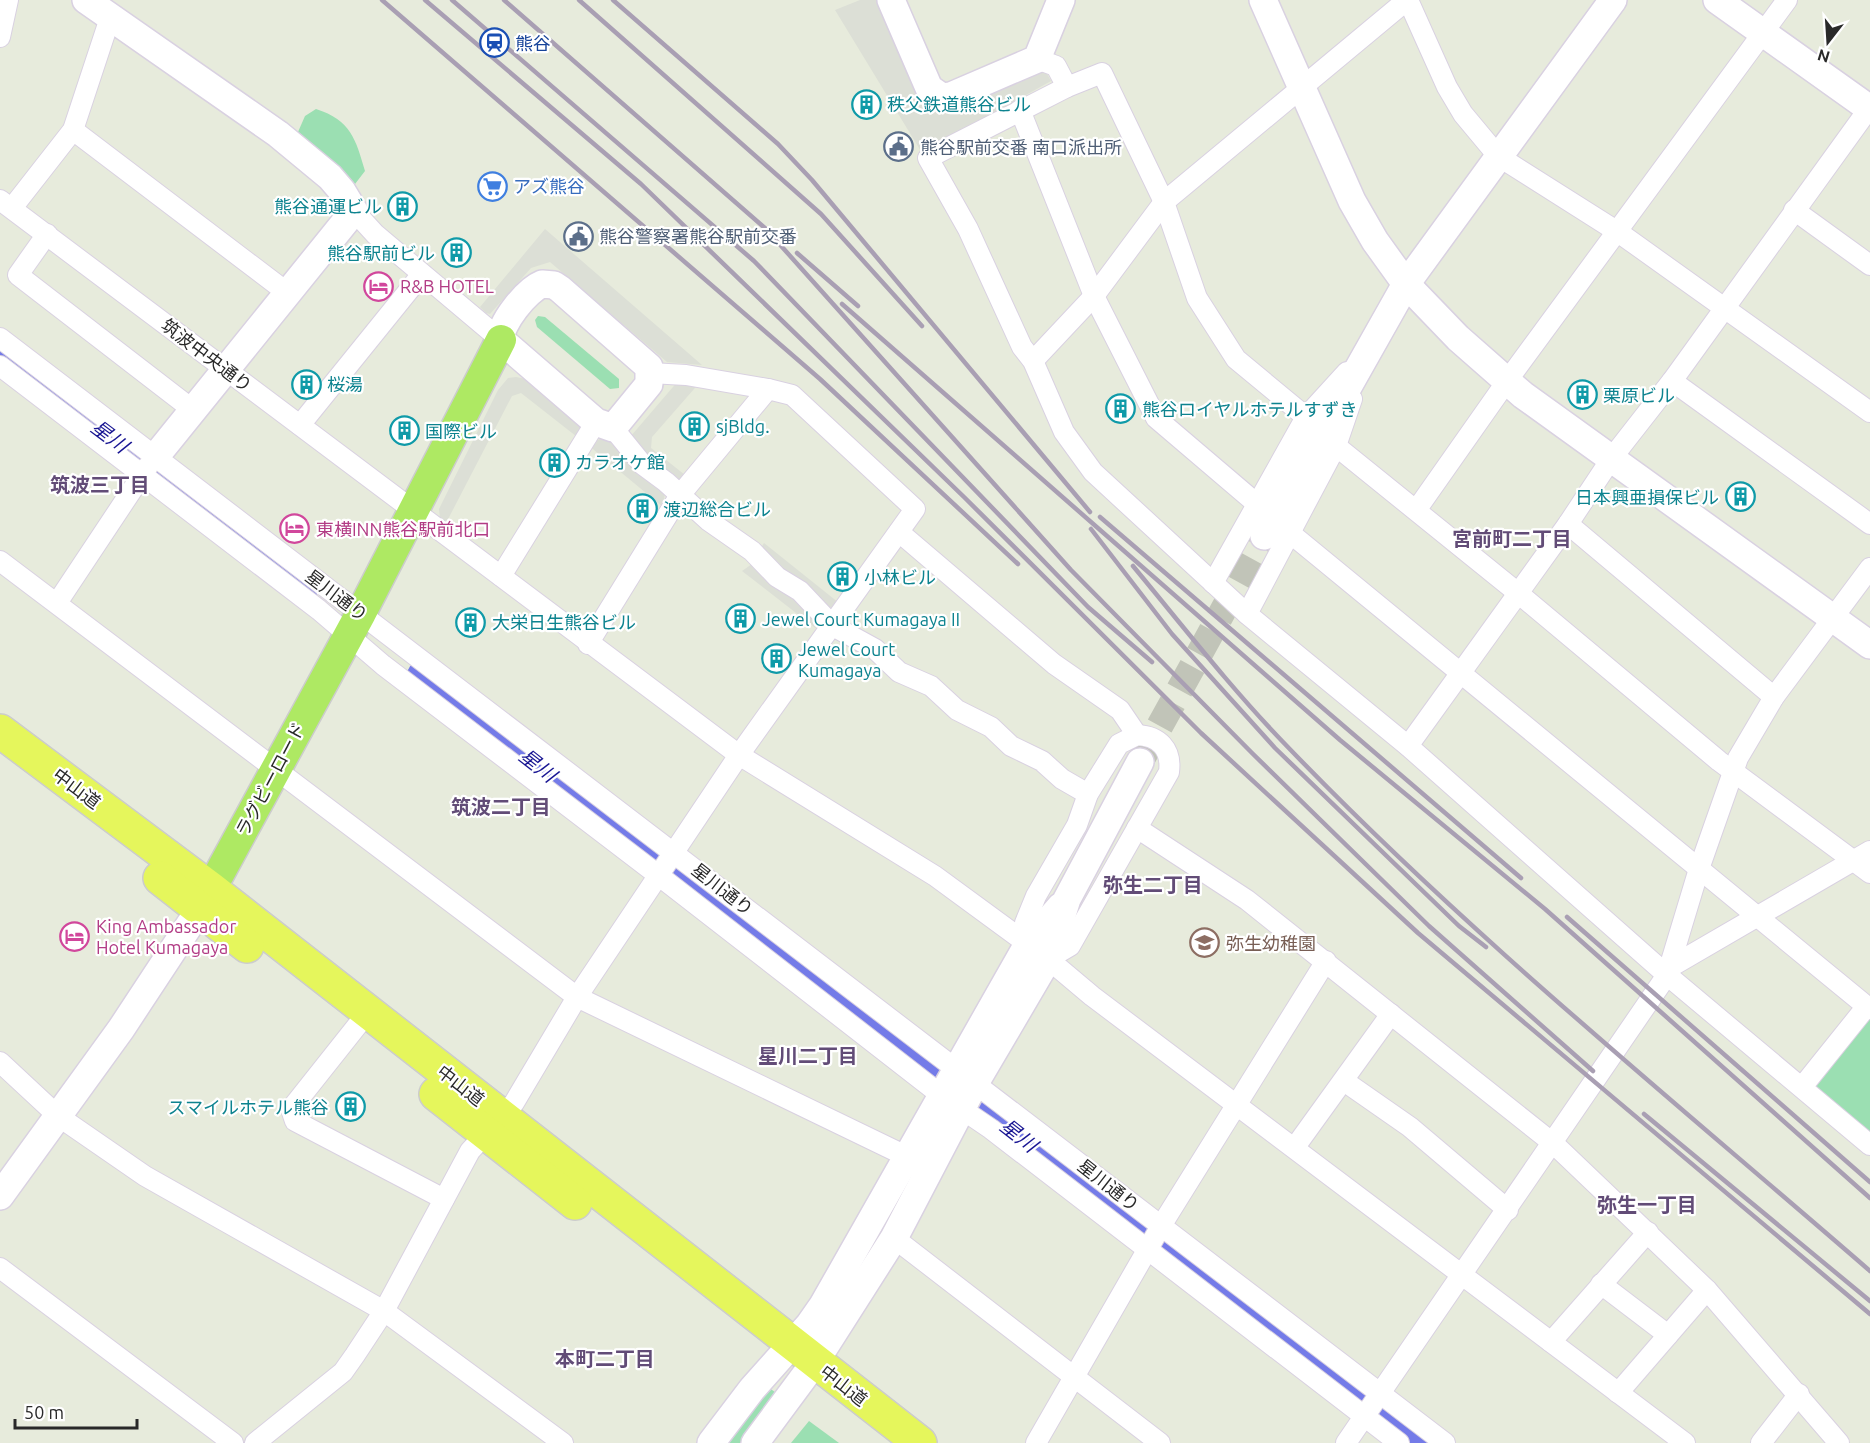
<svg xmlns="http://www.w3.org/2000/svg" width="1870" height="1443" font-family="Ubuntu,'Noto Sans JP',sans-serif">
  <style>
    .green { fill: #9bdfb2 }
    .plaza { fill: #dcdfd6 }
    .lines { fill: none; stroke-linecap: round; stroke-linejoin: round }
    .river { stroke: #747be8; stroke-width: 28 }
    .secondary-tunnel { stroke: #c1c4b8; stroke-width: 27; stroke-dasharray: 27 14; stroke-linecap: butt }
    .street-casing { stroke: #d9d1e1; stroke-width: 22 }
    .secondary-casing { stroke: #d9d1e1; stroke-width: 30 }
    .primary-casing { stroke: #ccc; stroke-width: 33 }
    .highway-casing { stroke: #ccc; stroke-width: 36 }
    .street { stroke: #fff; stroke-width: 20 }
    .secondary { stroke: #fff; stroke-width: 27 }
    .primary { stroke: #aee963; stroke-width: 30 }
    .highway { stroke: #e5f65c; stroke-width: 33 }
    .rail { stroke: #a99fb3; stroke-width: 4.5 }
    .labels { text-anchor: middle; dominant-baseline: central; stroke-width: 4.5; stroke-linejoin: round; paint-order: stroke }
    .transit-label { font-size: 18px; fill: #164399; stroke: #fff; text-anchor: start }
    .culture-label { font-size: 18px; fill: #0d838f; stroke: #fff; text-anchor: start }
    .service-label { font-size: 18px; fill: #4e5e75; stroke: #fff; text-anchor: start }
    .shop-label { font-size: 18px; fill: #366cbe; stroke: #fff; text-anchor: start }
    .hotel-label { font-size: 18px; fill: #b23c85; stroke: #fff; text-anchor: start }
    .street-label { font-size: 18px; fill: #292929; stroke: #fff }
    .education-label { font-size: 18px; fill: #785e54; stroke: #fff; text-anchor: start }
    .water-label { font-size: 20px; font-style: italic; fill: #171492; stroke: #fff }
    .neighbourhood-label { font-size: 20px; font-weight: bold; fill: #624c77; stroke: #fff }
  </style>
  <rect width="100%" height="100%" fill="#e7ebdc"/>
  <!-- green -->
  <g class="green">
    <path d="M316,109C351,120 356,140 365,171L355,184L298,132L305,116Z"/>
    <polygon points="538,316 545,317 619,379 619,388 610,389 537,327 535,320"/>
    <polygon points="1868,1017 1870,1018 1870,1135 1812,1085"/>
    <polygon points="768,1387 779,1395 742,1443 724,1443"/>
    <polygon points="809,1421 839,1443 791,1443"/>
  </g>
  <!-- plaza -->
  <g class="plaza">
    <polygon points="860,0 877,0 917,96 931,107 938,109 1042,65 1051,81 922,153 835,10"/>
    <polygon points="545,229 702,365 667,362 550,262 531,268 490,314 486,313 480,307"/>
    <polygon points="516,377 526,379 583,427 581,440 521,393 512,396 445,525 440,518 439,509 498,390 508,378"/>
    <polygon points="679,380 701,381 652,437 651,448 690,479 678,483 654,470 631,436"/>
    <polygon points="600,439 609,441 665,492 663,507 588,445"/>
    <polygon points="764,543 839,603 834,607 826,608 761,548"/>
    <polygon points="752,564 787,588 819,622 818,630 742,571"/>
  </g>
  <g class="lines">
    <!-- river -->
    <g class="river">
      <polyline points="0,352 306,586"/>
      <polyline points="421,675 655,855"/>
      <polyline points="678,872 1360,1397"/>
      <polyline points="1383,1415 1420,1443"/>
    </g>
    <!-- secondary-tunnel -->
    <polyline class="secondary-tunnel" points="1140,762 1264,536"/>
    <defs>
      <g id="street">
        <polyline points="1408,0 1447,87 1463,114 1498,156 1618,232 1870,412"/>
        <polyline points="0,37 8,0"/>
        <polyline points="1037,59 1056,66 1067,87"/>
        <polyline points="1020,110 1094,296 1156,418 1257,504"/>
        <polyline points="73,130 289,294"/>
        <polyline points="0,200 739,755 935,876 1048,959 1092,996 1685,1443"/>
        <polyline points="12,208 73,130 110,18"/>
        <polyline points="1794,210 1870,265"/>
        <polyline points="354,211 375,234 501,340"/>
        <polyline points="47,234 18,275 193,410"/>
        <polyline points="0,338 1445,1443"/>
        <polyline points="1033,361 1094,296 1164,202 1407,0"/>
        <polyline points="0,366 319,610 383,665 658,875 941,1095 991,1129 1399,1443"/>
        <polyline points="1672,381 1870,524"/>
        <polyline points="1306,417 1236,359 1197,298 1164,202 1102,73 1067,87 928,158 968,229 1022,347 1033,361 1064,432 1093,472 1247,614 1408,746 1667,975 1870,1145"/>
        <polyline points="300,425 422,274"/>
        <polyline points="613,428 643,465 666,482 709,521 752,551 777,577 800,591 833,626 875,649 899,672 931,686 957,710 991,727 1011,746 1042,761 1062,779 1088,794"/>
        <polyline points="1336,446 1518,593 1719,761 1870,873"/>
        <polyline points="1417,509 1507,381 1787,0"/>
        <polyline points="1568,524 1774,697"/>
        <polyline points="899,532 1054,664 1120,710 1137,735"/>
        <polyline points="1290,533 1870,1009"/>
        <polyline points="0,561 577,997 908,1157"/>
        <polyline points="501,576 596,422"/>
        <polyline points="1213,583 1306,417 1347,372"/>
        <polyline points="57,603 148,466"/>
        <polyline points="1247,614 1336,446 1352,399"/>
        <polyline points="588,644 680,495 768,389 686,375 650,373"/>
        <polyline points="1408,746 1568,524 1611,459 1672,381 1870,107"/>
        <polyline points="1137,828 1247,900 1554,1144 1707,1290 1839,1443"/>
        <path d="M1028,944L1025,923L1036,896L1077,825L1088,794L1119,744L1137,735C1159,736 1172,749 1169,772L1070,946L1048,959"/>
        <polyline points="1672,966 1870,851"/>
        <polyline points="368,1012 291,1109 295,1121 444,1199"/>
        <polyline points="0,1062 58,1116 145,1176 384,1311 563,1443"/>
        <polyline points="1344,1081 1410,1127 1508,1210"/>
        <polyline points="1802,1087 1867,1006"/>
        <polyline points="1295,1147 1391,1014"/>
        <polyline points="894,1238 1160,1443"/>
        <polyline points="0,1268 233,1443"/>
        <polyline points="1601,1284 1668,1335"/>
        <polyline points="1551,1342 1648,1232"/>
        <polyline points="1618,1393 1707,1290"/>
        <polyline points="255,1443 343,1372 355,1355 384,1311 470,1151 514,1103 577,997 739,755 915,509 792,395 768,389"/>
        <polyline points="1036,1443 1161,1226 1326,961"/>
        <polyline points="1346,1443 1667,975 1699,869 1738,758 1774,697 1870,568"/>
        <polyline points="1761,1443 1799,1394"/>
      </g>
      <g id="secondary">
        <polyline points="86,0 278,134 330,177 342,191 354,211 156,456"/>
        <polyline points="891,0 929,88 942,97 951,96 1037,59 1061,0"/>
        <polyline points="1263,0 1352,201 1375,241 1406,284 1458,338 1523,395 1870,645"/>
        <polyline points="1717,0 1870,109"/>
        <path d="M542,284L554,285L560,289L649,367V384L613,428L596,422L501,340C499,324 527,290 542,284Z"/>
        <polyline points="1264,536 1406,284 1613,0"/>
        <polyline points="0,1196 121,1029 200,909"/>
        <polyline points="711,1443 752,1389 809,1325 823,1305 1028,944 1060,907"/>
        <polyline points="755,1443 815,1362 894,1238 974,1085 1048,959 1067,899 1140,762"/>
      </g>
      <polyline id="primary" points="200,909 361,613 501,340"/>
      <g id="highway">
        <polyline points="0,731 211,889 920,1443"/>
        <polyline points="160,878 247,946"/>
        <polyline points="436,1094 575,1203"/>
      </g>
    </defs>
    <!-- street casing -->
    <use href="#street" class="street-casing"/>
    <!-- secondary casing -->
    <use href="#secondary" class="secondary-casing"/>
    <!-- primary casing -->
    <use href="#primary" class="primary-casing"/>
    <!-- highway casing -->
    <use href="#highway" class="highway-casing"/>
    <!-- street -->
    <use href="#street" class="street"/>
    <!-- secondary -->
    <use href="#secondary" class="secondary"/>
    <!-- primary -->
    <use href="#primary" class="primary"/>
    <!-- highway -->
    <use href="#highway" class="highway"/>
    <!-- rail -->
    <g class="rail">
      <polyline points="382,0 820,379 1018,564"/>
      <polyline points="425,0 641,184 964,497 1201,733 1418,933 1870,1314"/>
      <polyline points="452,0 754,261 1088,607 1152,662"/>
      <polyline points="504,0 766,229 1071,570 1253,754 1429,926 1593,1071"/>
      <polyline points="579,0 821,214 922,326"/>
      <polyline points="613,0 778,144 812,180 1090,512"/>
      <polyline points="797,253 858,306"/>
      <polyline points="842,304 1340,740 1545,909 1870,1198"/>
      <polyline points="1100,517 1521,878"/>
      <polyline points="1091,529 1172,634 1275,748 1459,926 1486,947"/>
      <path d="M1133,566C1182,625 1230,687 1283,742C1465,932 1672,1099 1870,1271"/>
      <polyline points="1567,917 1870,1182"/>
      <polyline points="1644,1114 1870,1301"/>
    </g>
  </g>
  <!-- icons -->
  <defs>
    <symbol id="station-ring" viewBox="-11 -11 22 22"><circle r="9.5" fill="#fff" stroke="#1a4fb4" stroke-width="1.5"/><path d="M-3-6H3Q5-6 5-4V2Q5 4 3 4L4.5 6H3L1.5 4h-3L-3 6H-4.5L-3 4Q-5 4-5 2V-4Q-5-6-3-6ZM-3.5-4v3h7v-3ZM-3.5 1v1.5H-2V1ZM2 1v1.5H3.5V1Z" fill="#1a4fb4"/></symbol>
    <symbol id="building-ring" viewBox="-11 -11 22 22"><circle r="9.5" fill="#fff" stroke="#0f9aa8" stroke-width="1.5"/><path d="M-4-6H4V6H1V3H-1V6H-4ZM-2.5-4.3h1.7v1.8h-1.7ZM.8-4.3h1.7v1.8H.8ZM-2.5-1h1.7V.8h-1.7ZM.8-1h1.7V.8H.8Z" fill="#0f9aa8"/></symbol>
    <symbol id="civic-ring" viewBox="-11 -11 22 22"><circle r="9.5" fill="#fff" stroke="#5c6f8a" stroke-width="1.5"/><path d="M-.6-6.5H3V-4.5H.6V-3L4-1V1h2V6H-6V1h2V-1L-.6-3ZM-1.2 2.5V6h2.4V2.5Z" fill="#5c6f8a"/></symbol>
    <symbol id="supermarket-ring" viewBox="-11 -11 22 22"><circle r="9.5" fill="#fff" stroke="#3f7fe0" stroke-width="1.5"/><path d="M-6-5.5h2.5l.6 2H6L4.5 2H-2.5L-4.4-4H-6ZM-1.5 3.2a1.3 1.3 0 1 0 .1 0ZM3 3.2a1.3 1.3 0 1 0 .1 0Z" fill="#3f7fe0"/></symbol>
    <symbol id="hotel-ring" viewBox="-11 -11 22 22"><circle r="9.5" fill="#fff" stroke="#d1479c" stroke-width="1.5"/><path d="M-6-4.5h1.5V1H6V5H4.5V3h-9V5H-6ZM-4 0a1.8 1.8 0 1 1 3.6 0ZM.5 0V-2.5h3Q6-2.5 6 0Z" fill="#d1479c"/></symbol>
    <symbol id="school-ring" viewBox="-11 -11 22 22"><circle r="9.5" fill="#fff" stroke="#8d6e63" stroke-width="1.5"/><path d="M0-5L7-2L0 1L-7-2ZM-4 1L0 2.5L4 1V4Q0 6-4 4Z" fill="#8d6e63"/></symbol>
  </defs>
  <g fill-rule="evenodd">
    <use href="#station-ring" x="478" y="26" width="33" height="33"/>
    <use href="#building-ring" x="850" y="88" width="33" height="33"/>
    <use href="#civic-ring" x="882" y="130" width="33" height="33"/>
    <use href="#supermarket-ring" x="476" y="170" width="33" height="33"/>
    <use href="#building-ring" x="386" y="190" width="33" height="33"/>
    <use href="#civic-ring" x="562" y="220" width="33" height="33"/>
    <use href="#building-ring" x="440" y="236" width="33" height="33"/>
    <use href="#hotel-ring" x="362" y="270" width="33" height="33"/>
    <use href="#building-ring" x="290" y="368" width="33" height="33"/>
    <use href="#building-ring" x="1566" y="378" width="33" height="33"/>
    <use href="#building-ring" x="1104" y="392" width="33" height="33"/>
    <use href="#building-ring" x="678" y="410" width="33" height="33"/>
    <use href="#building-ring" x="388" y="414" width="33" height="33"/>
    <use href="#building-ring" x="538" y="446" width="33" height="33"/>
    <use href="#building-ring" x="1724" y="480" width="33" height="33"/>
    <use href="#building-ring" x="626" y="492" width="33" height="33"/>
    <use href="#hotel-ring" x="278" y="512" width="33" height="33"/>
    <use href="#building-ring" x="826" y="560" width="33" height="33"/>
    <use href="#building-ring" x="724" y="602" width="33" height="33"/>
    <use href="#building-ring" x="454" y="606" width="33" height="33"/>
    <use href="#building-ring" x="760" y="642" width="33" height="33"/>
    <use href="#hotel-ring" x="58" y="920" width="33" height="33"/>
    <use href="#school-ring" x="1188" y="926" width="33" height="33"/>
    <use href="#building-ring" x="334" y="1090" width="33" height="33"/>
  </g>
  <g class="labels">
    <!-- transit labels -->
    <g class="transit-label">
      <text x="515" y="43">熊谷</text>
    </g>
    <!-- culture labels -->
    <g class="culture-label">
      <text x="887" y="104">秩父鉄道熊谷ビル</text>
      <text x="382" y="206" text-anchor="end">熊谷通運ビル</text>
      <text x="435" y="253" text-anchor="end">熊谷駅前ビル</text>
      <text x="327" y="384">桜湯</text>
      <text x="1603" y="395">栗原ビル</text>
      <text x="1142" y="409">熊谷ロイヤルホテルすずき</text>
      <text x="716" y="426">sjBldg.</text>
      <text x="425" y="431">国際ビル</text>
      <text x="575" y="462">カラオケ館</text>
      <text x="1719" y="497" text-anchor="end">日本興亜損保ビル</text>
      <text x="663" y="509">渡辺総合ビル</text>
      <text x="864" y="577">小林ビル</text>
      <text x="762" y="619">Jewel Court Kumagaya II</text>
      <text x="492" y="622">大栄日生熊谷ビル</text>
      <text x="798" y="649">Jewel Court<tspan x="798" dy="21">Kumagaya</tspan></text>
      <text x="329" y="1107" text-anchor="end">スマイルホテル熊谷</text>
    </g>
    <!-- service labels -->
    <g class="service-label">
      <text x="920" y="147">熊谷駅前交番 南口派出所</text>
      <text x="599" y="236">熊谷警察署熊谷駅前交番</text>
    </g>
    <!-- shop labels -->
    <g class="shop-label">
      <text x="513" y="186">アズ熊谷</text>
    </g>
    <!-- hotel labels -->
    <g class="hotel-label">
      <text x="400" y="286">R&amp;B HOTEL</text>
      <text x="316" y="529">東横INN熊谷駅前北口</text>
      <text x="96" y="926">King Ambassador<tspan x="96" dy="21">Hotel Kumagaya</tspan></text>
    </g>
    <!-- street labels -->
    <g class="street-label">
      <text transform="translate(207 355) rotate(37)">筑波中央通り</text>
      <text transform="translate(337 595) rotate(37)">星川通り</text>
      <text transform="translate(270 779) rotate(-62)">ラグビーロード</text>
      <text transform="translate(77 788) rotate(37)">中山道</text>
      <text transform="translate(723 889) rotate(38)">星川通り</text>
      <text transform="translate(461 1085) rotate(38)">中山道</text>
      <text transform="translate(1109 1185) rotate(38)">星川通り</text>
      <text transform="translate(844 1385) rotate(38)">中山道</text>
    </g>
    <!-- education labels -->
    <g class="education-label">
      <text x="1226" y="943">弥生幼稚園</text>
    </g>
    <!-- water labels -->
    <g class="water-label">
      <text transform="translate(110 436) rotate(37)">星川</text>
      <text transform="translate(538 765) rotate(38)">星川</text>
      <text transform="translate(1019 1135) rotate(38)">星川</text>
    </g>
    <!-- neighbourhood labels -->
    <g class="neighbourhood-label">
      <text x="100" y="484">筑波三丁目</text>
      <text x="1512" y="538">宮前町二丁目</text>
      <text x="501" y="806">筑波二丁目</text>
      <text x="1153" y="884">弥生二丁目</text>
      <text x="808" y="1055">星川二丁目</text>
      <text x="1647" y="1204">弥生一丁目</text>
      <text x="605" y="1358">本町二丁目</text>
    </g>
  </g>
  <!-- north arrow -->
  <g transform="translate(1828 42) rotate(197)" stroke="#ffffff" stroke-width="4.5" paint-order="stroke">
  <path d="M0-4.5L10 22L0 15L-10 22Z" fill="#292929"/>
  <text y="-9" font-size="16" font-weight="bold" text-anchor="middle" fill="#292929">N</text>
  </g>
  <!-- scale -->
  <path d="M15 1419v9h122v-9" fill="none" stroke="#292929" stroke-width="3"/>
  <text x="24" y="1419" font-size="18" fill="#292929" stroke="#ffffff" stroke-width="4.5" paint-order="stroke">50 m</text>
</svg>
